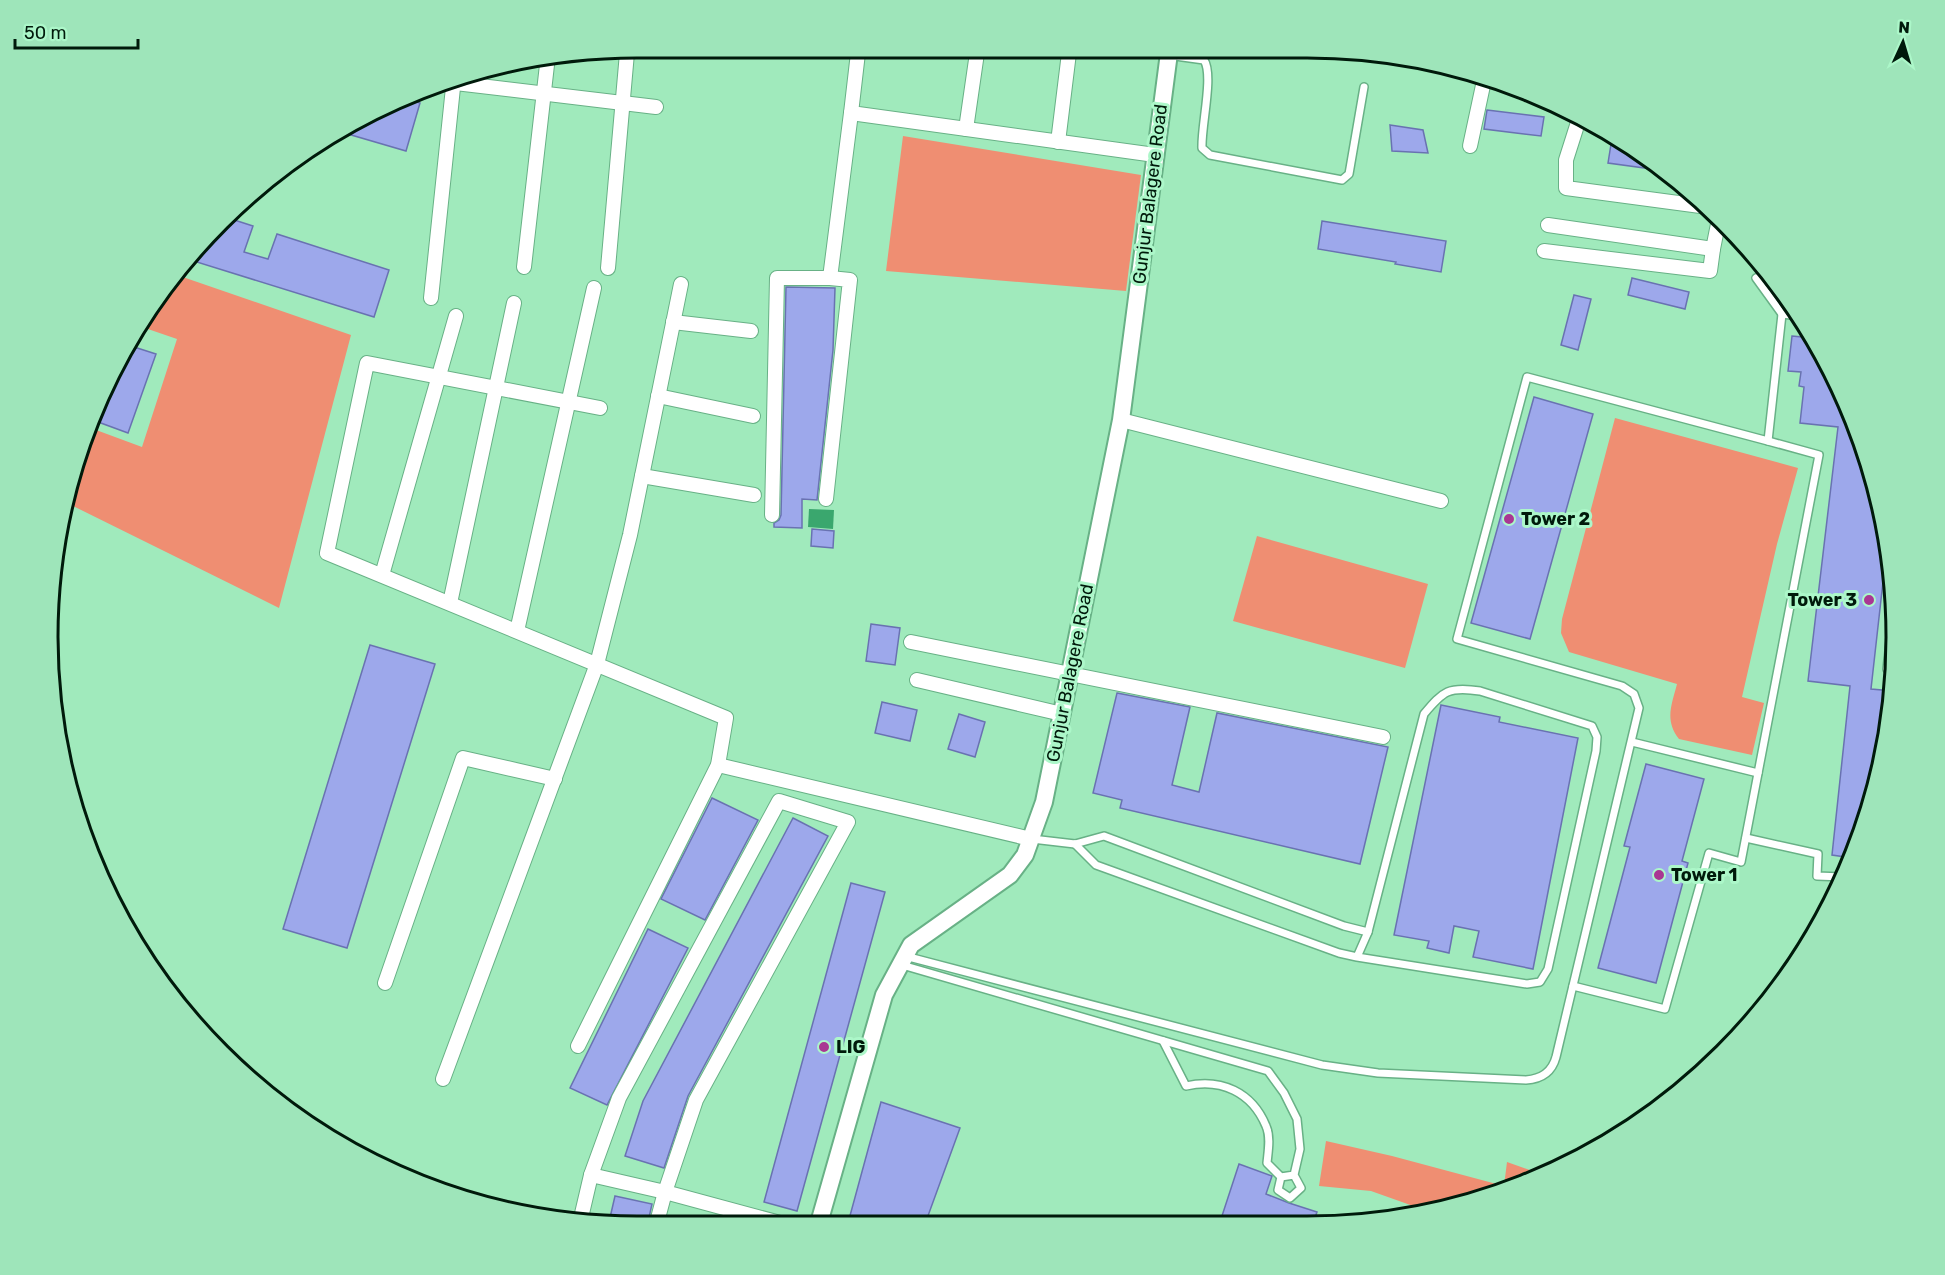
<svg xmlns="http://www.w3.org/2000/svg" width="1945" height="1275" font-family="Rubik,sans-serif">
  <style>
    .green { fill: #ef8e72 }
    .water { fill: #3aa76e }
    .building { fill: #9da8eb; stroke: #6972b1; stroke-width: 1.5 }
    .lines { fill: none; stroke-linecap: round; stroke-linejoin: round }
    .service-casing { stroke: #68b186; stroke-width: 10 }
    .minor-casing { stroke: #68b186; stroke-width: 16 }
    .tertiary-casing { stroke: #68b186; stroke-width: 20 }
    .service { stroke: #fff; stroke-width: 7 }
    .minor { stroke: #fff; stroke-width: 14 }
    .tertiary { stroke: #fff; stroke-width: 16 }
    .poi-dot { fill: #a93793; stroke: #acf7c9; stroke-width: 2 }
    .labels { text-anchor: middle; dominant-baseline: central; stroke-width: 6; stroke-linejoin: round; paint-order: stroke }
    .street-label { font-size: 18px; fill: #001a0b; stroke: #acf7c9 }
    .poi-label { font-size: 18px; font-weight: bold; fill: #001a0b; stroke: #acf7c9; text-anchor: start }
    .rim { fill: none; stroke: #001a0b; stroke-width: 3 }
  </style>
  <rect width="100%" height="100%" fill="#a0eabc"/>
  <!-- green -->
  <g class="green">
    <polygon points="903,136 1141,175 1126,291 886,271"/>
    <polygon points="174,274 351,335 279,608 65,502 68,485 88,427 142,447 177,339 142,327"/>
    <path d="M1615,418L1798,468L1777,544L1742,697L1764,703L1752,755L1679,739C1664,720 1672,704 1677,684L1569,652L1561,633L1562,619Z"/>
    <polygon points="1257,536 1428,584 1405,668 1233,621"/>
    <polygon points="1326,1141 1392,1156 1504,1186 1507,1162 1544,1175 1460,1207 1430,1212 1371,1191 1319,1186"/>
  </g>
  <!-- water -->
  <polygon class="water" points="809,509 834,510 833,529 808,527"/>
  <!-- building -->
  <g class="building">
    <polygon points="408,99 420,103 406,151 341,132"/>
    <polygon points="1487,110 1544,117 1541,136 1484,129"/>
    <polygon points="1390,125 1423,130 1428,153 1392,151"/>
    <polygon points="1612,138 1643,159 1659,170 1608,163"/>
    <polygon points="225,217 253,226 244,252 268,259 277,234 389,270 374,317 187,259"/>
    <polygon points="1322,221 1446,241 1441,272 1395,264 1396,262 1318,249"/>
    <polygon points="1632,278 1689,292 1685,309 1628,295"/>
    <polygon points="786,287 835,288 833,350 817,500 802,499 802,528 774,527 774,523 779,520 781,515"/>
    <polygon points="1574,295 1591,299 1578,350 1561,345"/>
    <polygon points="1792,336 1812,338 1836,377 1877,485 1887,546 1871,689 1893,691 1892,715 1866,827 1852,858 1832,855 1850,686 1808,681 1838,427 1800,423 1804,387 1799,386 1801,372 1788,371"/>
    <polygon points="131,346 156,354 128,433 90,419"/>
    <polygon points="1534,397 1593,414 1530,639 1471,623"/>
    <polygon points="812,529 834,531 833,548 811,546"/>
    <polygon points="871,624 900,628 895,665 866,661"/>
    <polygon points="370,645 435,664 347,948 283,929"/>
    <polygon points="1117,693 1190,707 1172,785 1199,792 1217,713 1388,747 1360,864 1120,808 1122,800 1093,793"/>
    <polygon points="882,702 917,710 910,741 875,733"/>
    <polygon points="1441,705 1500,717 1499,722 1578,738 1533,969 1473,957 1479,931 1454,926 1449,953 1427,948 1429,941 1394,935"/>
    <polygon points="959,714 985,722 975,757 948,749"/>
    <polygon points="1646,764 1704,779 1682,861 1688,863 1656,983 1598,968 1630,847 1624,846"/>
    <polygon points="712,798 758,820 705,920 661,899"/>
    <polygon points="793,818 828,836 688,1096 664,1168 625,1156 643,1101"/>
    <polygon points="851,883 885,892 797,1211 764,1202"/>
    <polygon points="648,929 688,948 607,1105 570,1088"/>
    <polygon points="881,1102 960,1128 925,1224 848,1223"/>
    <polygon points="1239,1164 1272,1176 1266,1194 1289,1203 1317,1212 1312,1226 1219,1225"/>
    <polygon points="615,1196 652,1204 648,1222 609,1222"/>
  </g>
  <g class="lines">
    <defs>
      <g id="service">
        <path d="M1168,55L1204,60C1214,75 1201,126 1202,148L1210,155L1342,180L1349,174L1364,87"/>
        <polyline points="1756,278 1782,314 1799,316"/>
        <polyline points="1893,671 1887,669 1895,597"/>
        <polyline points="1632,742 1758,773"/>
        <polyline points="1746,838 1818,854 1817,876 1843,877"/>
        <polyline points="1032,839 1075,844 1104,836 1344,926 1368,932"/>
        <path d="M1075,844L1096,865L1339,953L1357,957L1527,984L1540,982L1548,969L1596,751L1597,737L1592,726L1480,691C1449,686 1443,691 1424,714L1368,932L1357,957"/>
        <path d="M905,956L1322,1065L1378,1073L1526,1080C1542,1079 1552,1072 1556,1057L1639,708L1634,694L1622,686L1457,639L1527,377L1768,441L1782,314"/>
        <polyline points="902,965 1268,1071 1284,1093 1297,1119 1300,1149 1294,1175 1301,1188 1290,1198 1278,1190 1281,1177 1294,1175"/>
        <polyline points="1573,986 1665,1009 1709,853 1741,862 1819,455 1768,441"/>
        <path d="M1163,1041L1186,1086C1221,1078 1252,1092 1266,1126C1271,1137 1268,1152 1267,1163L1281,1177"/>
      </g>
      <g id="minor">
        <polyline points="858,53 851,113 1155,155"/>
        <polyline points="447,82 656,107"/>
        <polyline points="1580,116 1566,160 1566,188 1708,207"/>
        <polyline points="966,129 977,53"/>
        <polyline points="1058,142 1069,53"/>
        <polyline points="1470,146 1485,76"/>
        <polyline points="1548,225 1713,249 1719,219"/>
        <polyline points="1544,251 1710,271 1713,249"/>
        <polyline points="524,267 548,56"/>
        <polyline points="608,268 627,53"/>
        <polyline points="830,278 851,113"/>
        <polyline points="431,298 454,78"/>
        <polyline points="673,322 751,331"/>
        <polyline points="658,396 753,416"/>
        <polyline points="1121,420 1441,501"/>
        <polyline points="642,476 754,495"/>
        <polyline points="772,515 777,278 830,278 850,280 826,499"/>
        <polyline points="382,575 456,316"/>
        <polyline points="450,603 514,303"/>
        <polyline points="517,631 594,288"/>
        <polyline points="911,642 1383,737"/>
        <polyline points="917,680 1062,714"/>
        <polyline points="718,765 1031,839"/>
        <polyline points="385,983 463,758 555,779"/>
        <polyline points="578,1046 718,765 726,718 327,553 367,363 600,408"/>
        <polyline points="443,1079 597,664 630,535 681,284"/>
        <polyline points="591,1175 665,1192 780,1223"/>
        <polyline points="580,1222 591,1175 619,1098 779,801 848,822 696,1100 665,1192 657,1222"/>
      </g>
      <polyline id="tertiary" points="819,1223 884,995 911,945 1010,875 1025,855 1044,802 1121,420 1169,53"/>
    </defs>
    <!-- service casing -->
    <use href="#service" class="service-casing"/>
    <!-- minor casing -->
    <use href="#minor" class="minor-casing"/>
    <!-- tertiary casing -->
    <use href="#tertiary" class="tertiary-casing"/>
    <!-- service -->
    <use href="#service" class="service"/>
    <!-- minor -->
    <use href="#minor" class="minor"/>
    <!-- tertiary -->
    <use href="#tertiary" class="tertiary"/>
  </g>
  <!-- markers -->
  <g class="poi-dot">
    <circle cx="1509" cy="519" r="6"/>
    <circle cx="1869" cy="600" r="6"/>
    <circle cx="1659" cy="875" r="6"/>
    <circle cx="824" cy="1047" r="6"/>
  </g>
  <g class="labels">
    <!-- street labels -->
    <g class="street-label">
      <text transform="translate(1150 194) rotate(-83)">Gunjur Balagere Road</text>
      <text transform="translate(1070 673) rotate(-79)">Gunjur Balagere Road</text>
    </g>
    <!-- poi labels -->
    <g class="poi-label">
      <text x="1521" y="519">Tower 2</text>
      <text x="1857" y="600" text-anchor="end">Tower 3</text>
      <text x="1671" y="875">Tower 1</text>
      <text x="836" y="1047">LIG</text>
    </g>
  </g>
  <!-- crop -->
  <path d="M0 0H1945V1275H0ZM637 58H1307A579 579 0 0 1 1886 637V637A579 579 0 0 1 1307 1216H637A579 579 0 0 1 58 637V637A579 579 0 0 1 637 58Z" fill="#9ee5ba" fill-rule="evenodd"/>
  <path class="rim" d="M637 58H1307A579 579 0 0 1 1886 637V637A579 579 0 0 1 1307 1216H637A579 579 0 0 1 58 637V637A579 579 0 0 1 637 58Z"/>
  <!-- north arrow -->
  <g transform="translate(1903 42) rotate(4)" stroke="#acf7c9" stroke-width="4.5" paint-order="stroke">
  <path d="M0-4.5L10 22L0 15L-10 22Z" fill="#001a0b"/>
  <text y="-9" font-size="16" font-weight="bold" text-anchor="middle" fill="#001a0b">N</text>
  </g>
  <!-- scale -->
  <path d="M15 39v9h123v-9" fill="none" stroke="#001a0b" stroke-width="3"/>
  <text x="24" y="39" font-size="18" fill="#001a0b" stroke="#acf7c9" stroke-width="4.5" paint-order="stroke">50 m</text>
</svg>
